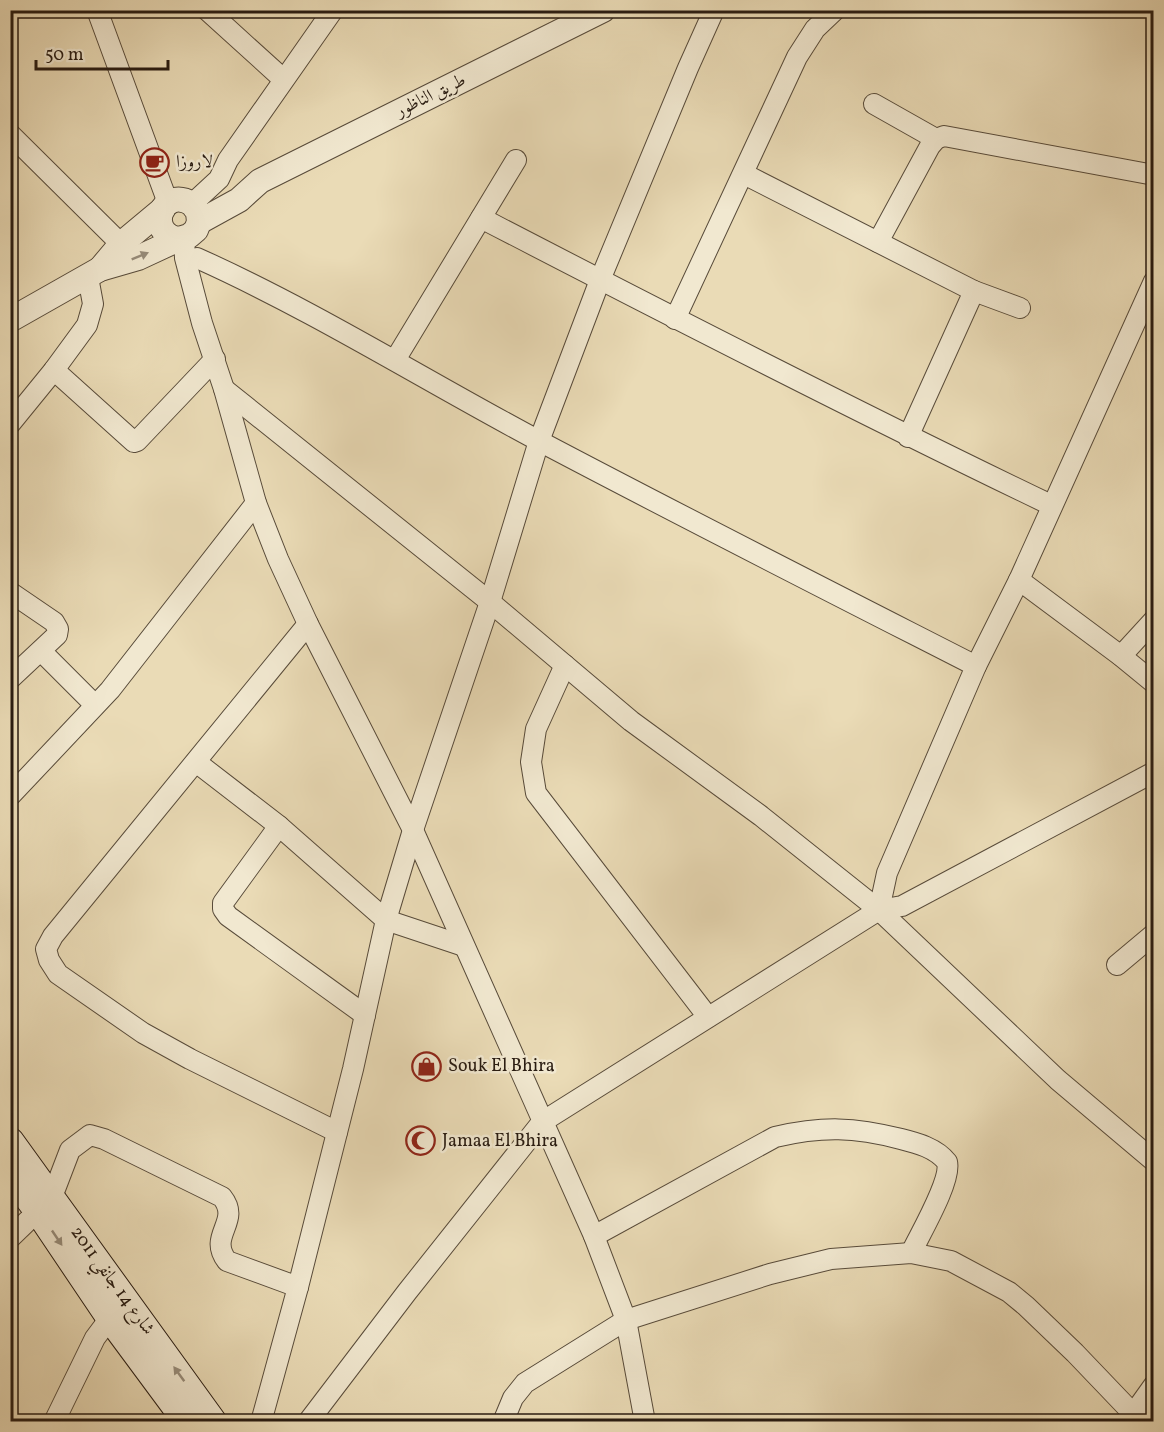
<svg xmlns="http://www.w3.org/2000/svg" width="1164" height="1432" font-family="Vollkorn,Amiri,serif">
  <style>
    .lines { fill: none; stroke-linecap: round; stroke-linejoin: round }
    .minor-casing { stroke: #584b3a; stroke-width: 22 }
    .tertiary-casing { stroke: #584b3a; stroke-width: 26 }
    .secondary-casing { stroke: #281b11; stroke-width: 29 }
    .minor { stroke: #f1e8d0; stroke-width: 20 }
    .tertiary { stroke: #f1e8d0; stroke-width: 24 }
    .secondary { stroke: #f1e8d0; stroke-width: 27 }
    .oneway { fill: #978c7a }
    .labels { text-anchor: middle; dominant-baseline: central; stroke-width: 5; stroke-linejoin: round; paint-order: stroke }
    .street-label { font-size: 18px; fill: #281b11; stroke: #f1e8d0 }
    .poi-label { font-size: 18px; fill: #281b11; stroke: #f1e8d0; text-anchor: start }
  </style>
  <rect width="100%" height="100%" fill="#eadbb6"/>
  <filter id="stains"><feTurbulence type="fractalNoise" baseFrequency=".00333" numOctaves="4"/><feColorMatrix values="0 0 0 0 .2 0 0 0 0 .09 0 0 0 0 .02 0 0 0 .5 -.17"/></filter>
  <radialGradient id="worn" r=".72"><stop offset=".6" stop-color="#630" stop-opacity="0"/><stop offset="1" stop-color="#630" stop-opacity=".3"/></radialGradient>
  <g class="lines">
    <defs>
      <g id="minor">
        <polyline points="97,10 168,203"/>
        <polyline points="207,10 283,79"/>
        <polyline points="874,104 936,139"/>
        <polyline points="10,134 121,244"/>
        <polyline points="744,174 974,291 908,437"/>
        <polyline points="192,204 219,179 228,160 333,10"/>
        <path d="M481,218C670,316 859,413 1051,505"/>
        <polyline points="184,238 185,258 202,323 224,389 256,503 278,559 308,624 413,830 594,1236 626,1320 645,1422"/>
        <polyline points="878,242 930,146 936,139 944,136 1154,175"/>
        <path d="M197,258C315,311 426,381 541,442C685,518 831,592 976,666"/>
        <polyline points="974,291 1020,308"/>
        <polyline points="675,319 797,57 815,29 835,10"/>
        <polyline points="395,360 516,160"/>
        <polyline points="54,370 134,442 137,441 215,359"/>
        <polyline points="224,389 490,602 631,721 761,816 879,910 1058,1080 1154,1161"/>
        <polyline points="10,424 54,370 87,325 93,304 88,277"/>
        <polyline points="1019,580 1121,656 1154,683"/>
        <polyline points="10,592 54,622 58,629 57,635 10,679"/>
        <polyline points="308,624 53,936 46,949 49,960 58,974 143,1033 190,1059 337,1132"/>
        <polyline points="41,651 95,705"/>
        <polyline points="1121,656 1154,620"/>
        <polyline points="565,665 536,729 531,762 536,793 708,1017"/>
        <polyline points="196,762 279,826 386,920 464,946"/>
        <polyline points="10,796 110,690 256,503"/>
        <polyline points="279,826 223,903 223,909 228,916 365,1015"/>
        <polyline points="879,910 887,873 976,666 1019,580 1154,281"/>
        <polyline points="1117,965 1154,934"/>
        <path d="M52,1197L70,1150L90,1135L104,1139L222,1197C242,1222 207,1235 227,1261L298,1287"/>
        <path d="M594,1236L775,1137C823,1126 854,1127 901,1139C917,1143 936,1148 947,1162C952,1180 920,1234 911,1253"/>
        <polyline points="10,1238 38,1211"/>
        <polyline points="1134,1413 1154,1385"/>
        <polyline points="54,1422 95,1338 110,1318"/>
        <polyline points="261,1422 298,1287 353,1069 386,920 413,830 490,602 539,441 600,280 688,68 714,10"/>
        <polyline points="308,1422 407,1292 542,1122 879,910 902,906 1154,772"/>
        <polyline points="503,1422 513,1398 525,1383 626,1320 770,1274 831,1259 911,1253 951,1261 1009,1292 1026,1306 1075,1353 1141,1422"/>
      </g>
      <g id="tertiary">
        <polyline points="199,222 239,200 260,181 603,10"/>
        <polyline points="100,269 121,244 163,209"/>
        <path d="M10,320L100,269L138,258L179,239L189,236L196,230L199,222L198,212L192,204C161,185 145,234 179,239"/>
      </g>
      <g id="secondary">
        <polyline points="10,1141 213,1422"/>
        <polyline points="10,1174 38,1211 110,1318 187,1422"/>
      </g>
    </defs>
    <!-- minor casing -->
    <use href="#minor" class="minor-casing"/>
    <!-- tertiary casing -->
    <use href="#tertiary" class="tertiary-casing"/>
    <!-- secondary casing -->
    <use href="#secondary" class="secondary-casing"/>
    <!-- minor -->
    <use href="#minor" class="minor"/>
    <!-- tertiary -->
    <use href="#tertiary" class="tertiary"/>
    <!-- secondary -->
    <use href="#secondary" class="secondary"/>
  </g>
  <!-- one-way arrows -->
  <defs><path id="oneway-solid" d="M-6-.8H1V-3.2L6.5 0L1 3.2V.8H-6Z" transform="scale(1.5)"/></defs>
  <g class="oneway">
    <use href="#oneway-solid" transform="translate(140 256) rotate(-22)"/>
    <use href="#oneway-solid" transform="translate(57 1238) rotate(56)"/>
    <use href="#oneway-solid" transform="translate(179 1374) rotate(-126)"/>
  </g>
  <!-- icons -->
  <defs>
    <symbol id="cafe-ring" viewBox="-11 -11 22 22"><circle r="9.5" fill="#f1e8d0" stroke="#8f2418" stroke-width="1.5"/><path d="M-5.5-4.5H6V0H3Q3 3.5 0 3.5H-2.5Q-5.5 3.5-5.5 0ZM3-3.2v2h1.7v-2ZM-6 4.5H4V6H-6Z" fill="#8f2418"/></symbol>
    <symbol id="shop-ring" viewBox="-11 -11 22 22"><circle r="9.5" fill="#f1e8d0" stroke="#8f2418" stroke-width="1.5"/><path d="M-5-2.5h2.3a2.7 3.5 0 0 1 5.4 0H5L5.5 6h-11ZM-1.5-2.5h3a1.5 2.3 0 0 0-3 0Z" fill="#8f2418"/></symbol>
    <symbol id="mosque-ring" viewBox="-11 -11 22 22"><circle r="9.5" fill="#f1e8d0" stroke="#8f2418" stroke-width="1.5"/><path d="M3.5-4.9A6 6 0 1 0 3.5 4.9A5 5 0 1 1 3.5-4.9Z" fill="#8f2418"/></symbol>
  </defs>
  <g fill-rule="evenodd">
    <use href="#cafe-ring" x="138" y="146" width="33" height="33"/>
    <use href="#shop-ring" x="410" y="1050" width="33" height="33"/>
    <use href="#mosque-ring" x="404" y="1124" width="33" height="33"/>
  </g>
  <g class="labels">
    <!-- street labels -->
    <g class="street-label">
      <text transform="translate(431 96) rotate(-26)">طريق الناظور</text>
      <text transform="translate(112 1281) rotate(54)">شارع 14 جانفي 2011</text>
    </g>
    <!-- poi labels -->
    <g class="poi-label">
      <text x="176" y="162">لاروزا</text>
      <text x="448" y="1066">Souk El Bhira</text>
      <text x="442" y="1141">Jamaa El Bhira</text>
    </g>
  </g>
  <!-- margin -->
  <rect width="1164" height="1432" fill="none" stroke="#eadbb6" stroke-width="36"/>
  <rect x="12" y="12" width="1140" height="1408" fill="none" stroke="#281b11" stroke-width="3"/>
  <rect x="18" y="18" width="1128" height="1396" fill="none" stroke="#281b11" stroke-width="1.5"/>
  <!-- scale -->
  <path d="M36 60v9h132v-9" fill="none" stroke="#281b11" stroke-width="3"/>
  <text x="45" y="60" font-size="18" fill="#281b11" stroke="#f1e8d0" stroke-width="4.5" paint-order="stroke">50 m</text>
  <rect width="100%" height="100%" filter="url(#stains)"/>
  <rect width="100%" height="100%" fill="url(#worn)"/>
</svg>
